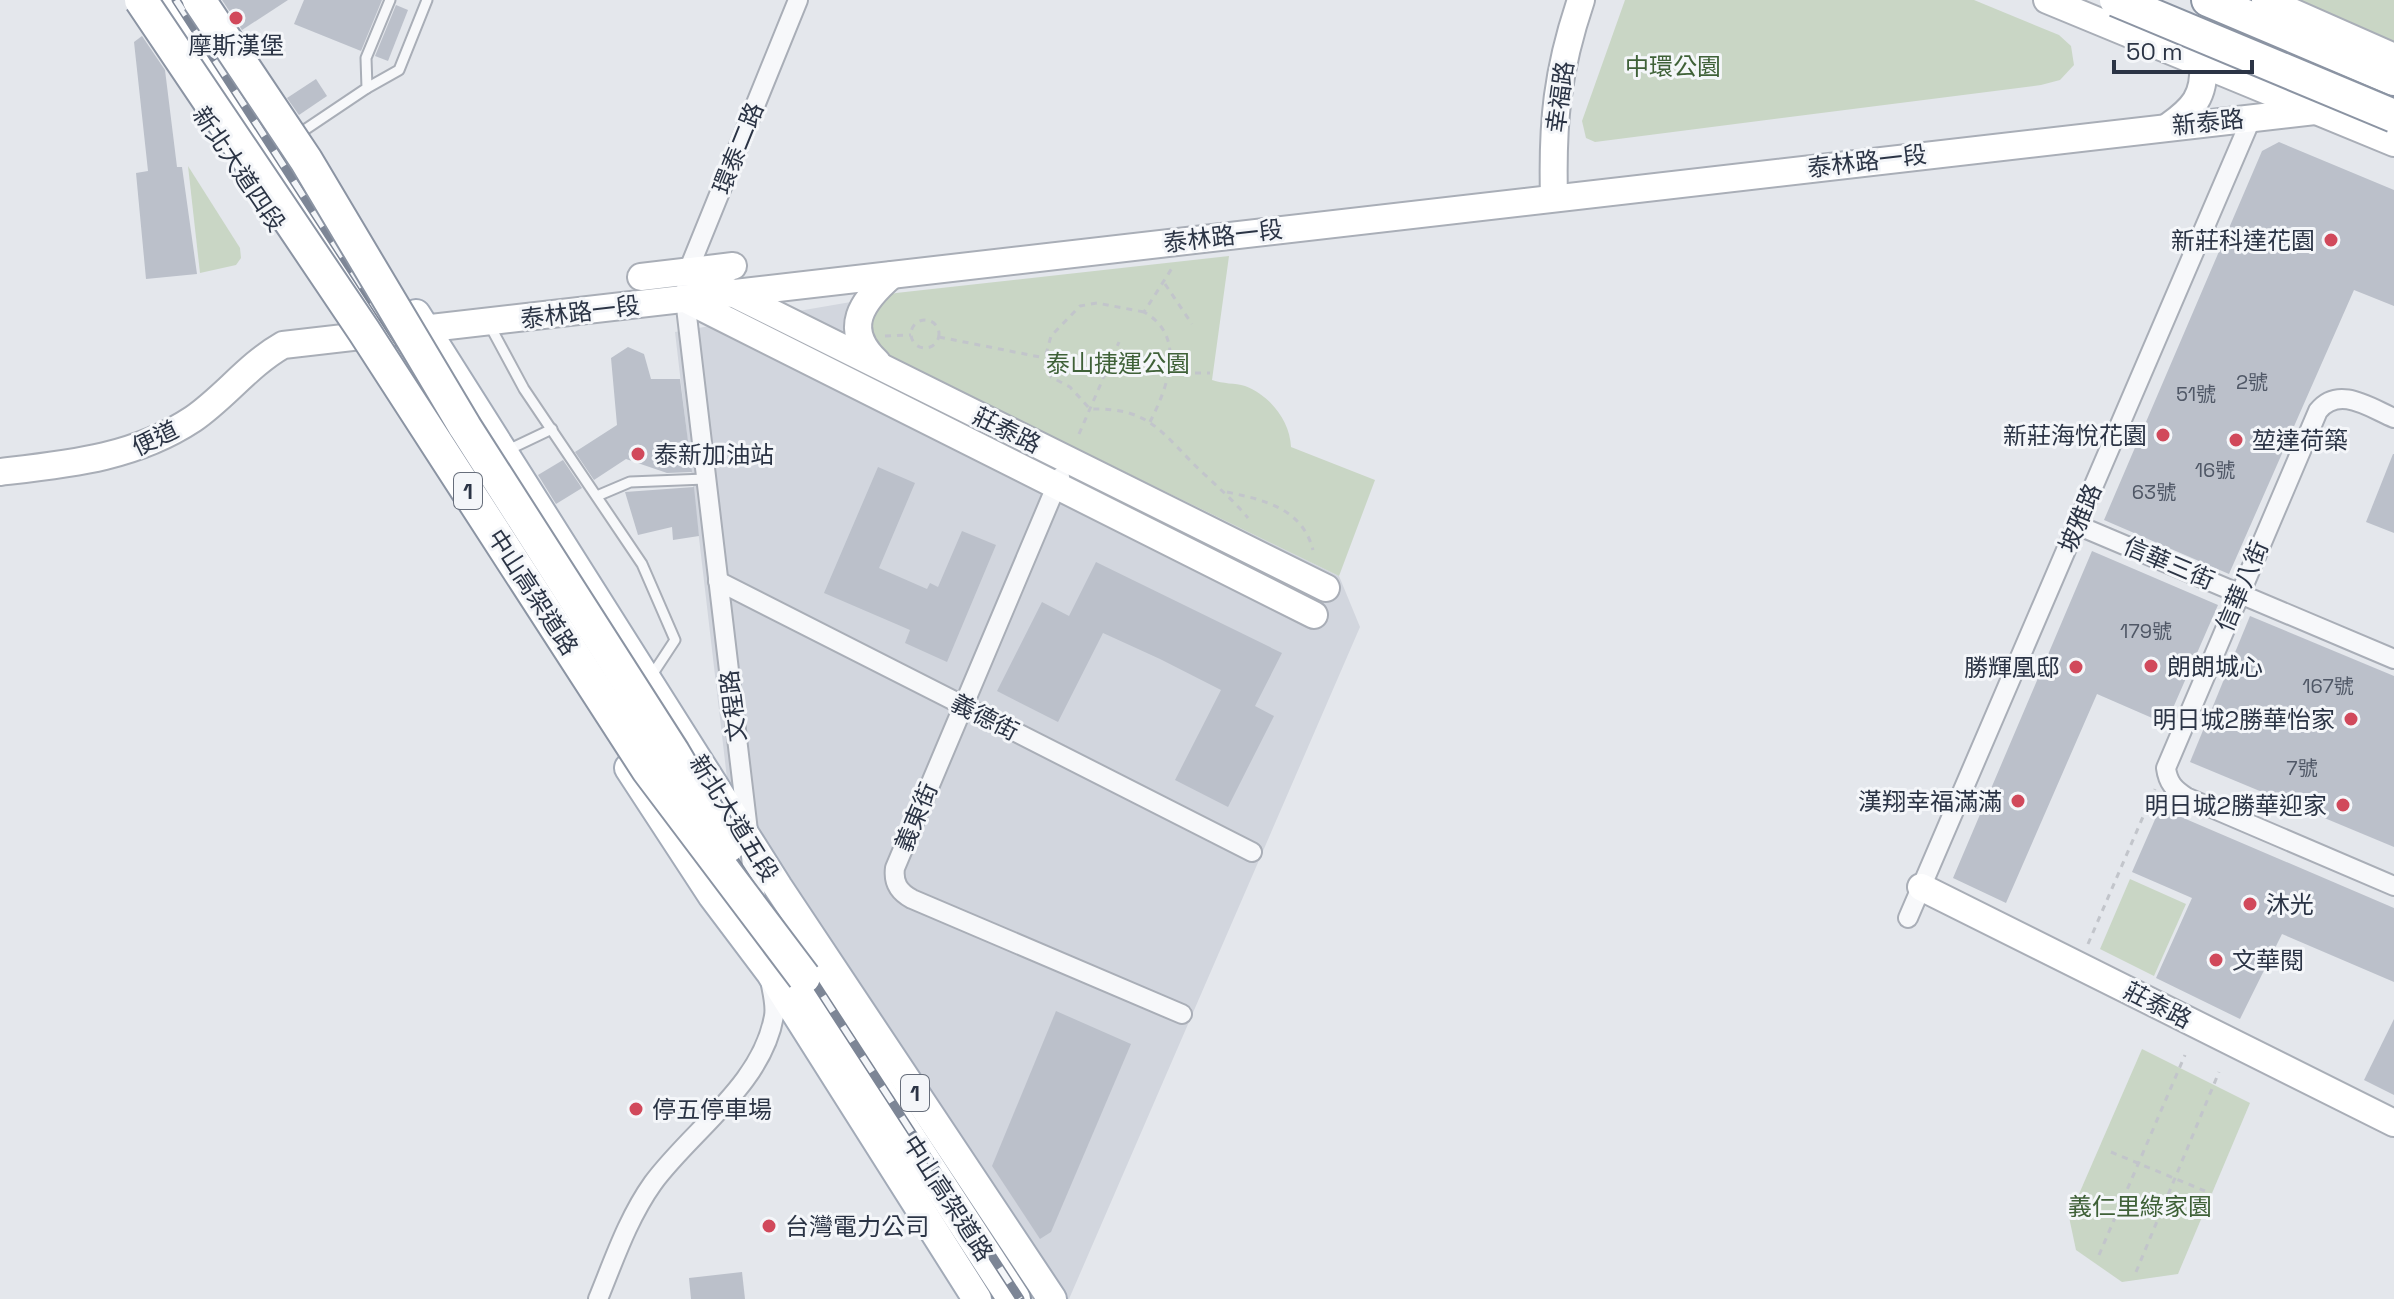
<svg xmlns="http://www.w3.org/2000/svg" width="2394" height="1299" font-family="'Space Grotesk','Noto Sans TC',sans-serif">
  <style>
    .built { fill: #d2d6de }
    .green { fill: #c9d6c5 }
    .building { fill: #bbc0ca }
    .lines { fill: none; stroke-linecap: round; stroke-linejoin: round }
    .lane-casing { stroke: #a9aeb7; stroke-width: 13 }
    .street-casing { stroke: #a9aeb7; stroke-width: 22 }
    .secondary-casing { stroke: #a9aeb7; stroke-width: 30 }
    .primary-casing { stroke: #a3abb8; stroke-width: 32 }
    .highway-casing { stroke: #8b94a3; stroke-width: 36 }
    .path { stroke: #c2c5cb; stroke-width: 3; stroke-dasharray: 6 6; stroke-linecap: butt }
    .lane { stroke: #f7f8fa; stroke-width: 9 }
    .street { stroke: #f7f8fa; stroke-width: 18 }
    .secondary { stroke: #fff; stroke-width: 26 }
    .primary { stroke: #fff; stroke-width: 28 }
    .highway { stroke: #fff; stroke-width: 32 }
    .rail-casing { stroke: #7d8696; stroke-width: 9 }
    .rail { stroke: #f4f6f9; stroke-width: 6; stroke-dasharray: 18; stroke-linecap: butt }
    .highway-bridge-casing { stroke: #8b94a3; stroke-width: 36; stroke-linecap: butt }
    .highway-bridge { stroke: #fff; stroke-width: 32 }
    .poi-dot { fill: #d1495b; stroke: #f4f6f9; stroke-width: 3 }
    .labels { text-anchor: middle; dominant-baseline: central; stroke-width: 6; stroke-linejoin: round; paint-order: stroke }
    .number-label { font-size: 20px; fill: #4f5766 }
    .shield { fill: #f4f6f9; stroke: #676e7b; stroke-width: 2 }
    .shield-label { font-size: 22px; font-weight: bold; fill: #2b3445 }
    .poi-label { font-size: 24px; fill: #2b3445; stroke: #f4f6f9; text-anchor: start }
    .park-label { font-size: 24px; fill: #3f6138; stroke: #f4f6f9 }
    .street-label { font-size: 24px; fill: #2b3445; stroke: #f4f6f9 }
  </style>
  <rect width="100%" height="100%" fill="#e4e7ec"/>
  <!-- built -->
  <polygon class="built" points="880,297 884,355 1339,576 1360,627 1069,1299 1065,1299 728,787 675,332"/>
  <!-- green -->
  <g class="green">
    <polygon points="1625,0 1974,0 2059,35 2071,46 2074,65 2060,80 2041,85 1595,142 1586,138 1582,121"/>
    <polygon points="2285,0 2394,0 2394,46"/>
    <polygon points="188,166 240,248 241,258 236,265 200,273"/>
    <path d="M1229,256L1212,380C1223,384 1235,383 1245,386C1269,395 1290,420 1291,447L1375,480L1339,576L884,355L874,346L868,311L880,297L896,293Z"/>
    <polygon points="2130,879 2186,904 2154,976 2100,949"/>
    <polygon points="2142,1049 2250,1103 2178,1274 2122,1282 2076,1250 2069,1217"/>
  </g>
  <!-- building -->
  <g class="building">
    <polygon points="222,0 288,0 242,30"/>
    <polygon points="304,0 382,0 361,51 294,24"/>
    <polygon points="396,5 408,10 388,61 375,56"/>
    <polygon points="142,36 165,70 177,167 182,167 197,274 146,279 136,173 148,171 134,42"/>
    <polygon points="316,79 327,96 299,115 287,98"/>
    <polygon points="2279,142 2394,190 2394,306 2354,290 2229,574 2104,520 2262,151"/>
    <polygon points="628,347 644,354 651,379 680,379 692,472 667,473 626,459 594,480 575,452 617,425 611,358"/>
    <polygon points="2393,454 2394,454 2394,533 2366,522"/>
    <polygon points="563,460 582,488 556,504 538,475"/>
    <polygon points="878,467 915,483 879,568 927,589 930,583 938,587 962,531 996,545 947,662 905,643 910,630 824,593"/>
    <polygon points="694,487 699,536 673,540 672,527 638,535 625,492"/>
    <polygon points="2092,551 2218,605 2166,724 2097,694 2006,903 1953,878"/>
    <polygon points="1096,562 1282,653 1255,706 1274,716 1228,807 1175,780 1221,690 1160,659 1103,633 1058,722 997,691 1042,602 1069,616"/>
    <polygon points="2250,616 2394,676 2394,847 2190,762"/>
    <polygon points="2160,808 2394,908 2394,982 2282,934 2240,1019 2156,978 2192,898 2132,872"/>
    <polygon points="1056,1011 1131,1044 1051,1232 1040,1239 992,1166"/>
    <polygon points="2394,1019 2394,1095 2364,1080"/>
    <polygon points="742,1272 745,1299 691,1299 689,1278"/>
  </g>
  <g class="lines">
    <defs>
      <g id="lane">
        <polyline points="367,88 399,70 427,0"/>
        <polyline points="300,133 367,88 366,58 390,0"/>
        <polyline points="489,324 524,389 642,564 675,640 650,678"/>
        <polyline points="508,450 552,429"/>
        <polyline points="597,496 630,482 705,479"/>
      </g>
      <g id="street">
        <path d="M2394,418C2370,408 2339,385 2318,411L2166,768C2168,783 2174,789 2186,797L2394,886"/>
        <path d="M1060,477L895,868C893,883 899,892 912,899L1182,1014"/>
        <polyline points="2077,525 2394,659"/>
        <polyline points="718,581 1252,852"/>
        <polyline points="757,907 685,299 688,271 798,0"/>
        <polyline points="1908,918 2252,117"/>
        <path d="M598,1299C614,1260 628,1218 653,1183C692,1130 762,1085 774,1016C776,1005 772,991 770,980"/>
      </g>
      <g id="secondary">
        <polyline points="2047,0 2394,143"/>
        <polyline points="2265,0 2394,57"/>
        <path d="M2169,126C2193,109 2205,96 2203,65"/>
        <path d="M1554,197C1552,122 1557,71 1581,0"/>
        <polyline points="688,271 1326,588"/>
        <polyline points="641,277 733,266"/>
        <polyline points="685,299 1314,615"/>
        <path d="M877,362C841,329 862,301 892,275"/>
        <path d="M0,472C69,464 134,458 193,419C225,397 248,365 283,345L2367,105"/>
        <polyline points="1921,887 2394,1123"/>
      </g>
      <g id="primary">
        <polyline points="416,314 778,887 1052,1299"/>
        <polyline points="629,768 712,895 770,972 977,1299"/>
      </g>
      <g id="highway">
        <polyline points="169,0 370,308 419,328"/>
        <polyline points="2208,0 2394,79"/>
        <polyline points="804,977 1014,1299"/>
      </g>
    </defs>
    <!-- lane casing -->
    <use href="#lane" class="lane-casing"/>
    <!-- street casing -->
    <use href="#street" class="street-casing"/>
    <!-- secondary casing -->
    <use href="#secondary" class="secondary-casing"/>
    <!-- primary casing -->
    <use href="#primary" class="primary-casing"/>
    <!-- highway casing -->
    <use href="#highway" class="highway-casing"/>
    <!-- path -->
    <g class="path">
      <polyline points="1165,284 1192,324"/>
      <path d="M1144,312L1097,303L1080,306L1051,336L1045,358L1051,377L1070,387L1090,409C1153,407 1163,436 1204,474C1220,489 1234,501 1248,518"/>
      <circle cx="925" cy="334" r="14"/>
      <polyline points="885,336 911,335"/>
      <polyline points="939,337 1045,358"/>
      <polyline points="1171,373 1210,373"/>
      <path d="M1150,422C1167,388 1188,337 1144,312L1174,265"/>
      <polyline points="1079,434 1119,342"/>
      <path d="M1227,492C1264,500 1302,508 1313,550"/>
      <polyline points="2088,944 2155,789"/>
      <polyline points="2111,1152 2205,1191"/>
      <polyline points="2099,1255 2185,1055"/>
      <polyline points="2136,1272 2219,1072"/>
    </g>
    <!-- lane -->
    <use href="#lane" class="lane"/>
    <!-- street -->
    <use href="#street" class="street"/>
    <!-- secondary -->
    <use href="#secondary" class="secondary"/>
    <!-- primary -->
    <use href="#primary" class="primary"/>
    <!-- highway -->
    <use href="#highway" class="highway"/>
    <defs>
      <polyline id="rail" points="176,0 1020,1299"/>
    </defs>
    <!-- rail casing -->
    <use href="#rail" class="rail-casing"/>
    <!-- rail -->
    <use href="#rail" class="rail"/>
    <defs>
      <g id="highway-bridge">
        <polyline points="141,0 364,331 648,770 804,977"/>
        <polyline points="199,0 306,160 465,427 673,752 728,846"/>
        <polyline points="2116,0 2394,116"/>
      </g>
    </defs>
    <!-- highway-bridge casing -->
    <use href="#highway-bridge" class="highway-bridge-casing"/>
    <!-- highway-bridge -->
    <use href="#highway-bridge" class="highway-bridge"/>
  </g>
  <!-- markers -->
  <g class="poi-dot">
    <circle cx="236" cy="18" r="8"/>
    <circle cx="2331" cy="240" r="8"/>
    <circle cx="2163" cy="435" r="8"/>
    <circle cx="2236" cy="440" r="8"/>
    <circle cx="638" cy="454" r="8"/>
    <circle cx="2151" cy="666" r="8"/>
    <circle cx="2076" cy="667" r="8"/>
    <circle cx="2351" cy="719" r="8"/>
    <circle cx="2018" cy="801" r="8"/>
    <circle cx="2343" cy="805" r="8"/>
    <circle cx="2250" cy="904" r="8"/>
    <circle cx="2216" cy="960" r="8"/>
    <circle cx="636" cy="1109" r="8"/>
    <circle cx="769" cy="1226" r="8"/>
  </g>
  <g class="labels">
    <!-- number labels -->
    <g class="number-label">
      <text x="2252" y="382">2號</text>
      <text x="2196" y="394">51號</text>
      <text x="2215" y="470">16號</text>
      <text x="2154" y="492">63號</text>
      <text x="2146" y="631">179號</text>
      <text x="2328" y="686">167號</text>
      <text x="2302" y="768">7號</text>
    </g>
    <!-- shield labels -->
    <g class="shield">
      <rect x="454" y="473" width="28" height="36" rx="6"/>
      <rect x="901" y="1075" width="28" height="36" rx="6"/>
    </g>
    <g class="shield-label">
      <text x="468" y="491">1</text>
      <text x="915" y="1093">1</text>
    </g>
    <!-- poi labels -->
    <g class="poi-label">
      <text x="236" y="45" text-anchor="middle">摩斯漢堡</text>
      <text x="2315" y="240" text-anchor="end">新莊科達花園</text>
      <text x="2147" y="435" text-anchor="end">新莊海悅花園</text>
      <text x="2252" y="440">堃達荷築</text>
      <text x="654" y="454">泰新加油站</text>
      <text x="2167" y="666">朗朗城心</text>
      <text x="2060" y="667" text-anchor="end">勝輝凰邸</text>
      <text x="2335" y="719" text-anchor="end">明日城2勝華怡家</text>
      <text x="2002" y="801" text-anchor="end">漢翔幸福滿滿</text>
      <text x="2327" y="805" text-anchor="end">明日城2勝華迎家</text>
      <text x="2266" y="904">沐光</text>
      <text x="2232" y="960">文華閱</text>
      <text x="652" y="1109">停五停車場</text>
      <text x="785" y="1226">台灣電力公司</text>
    </g>
    <!-- park labels -->
    <g class="park-label">
      <text x="1673" y="66">中環公園</text>
      <text x="1118" y="363">泰山捷運公園</text>
      <text x="2140" y="1206">義仁里綠家園</text>
    </g>
    <!-- street labels -->
    <g class="street-label">
      <text transform="translate(1560 97) rotate(-82)">幸福路</text>
      <text transform="translate(2208 122) rotate(-6)">新泰路</text>
      <text transform="translate(738 148) rotate(-68)">環泰二路</text>
      <text transform="translate(1867 161) rotate(-7)">泰林路一段</text>
      <text transform="translate(239 169) rotate(56)">新北大道四段</text>
      <text transform="translate(1223 236) rotate(-7)">泰林路一段</text>
      <text transform="translate(580 312) rotate(-7)">泰林路一段</text>
      <text transform="translate(1007 430) rotate(26)">莊泰路</text>
      <text transform="translate(155 438) rotate(-26)">便道</text>
      <text transform="translate(2080 518) rotate(-67)">坡雅路</text>
      <text transform="translate(2169 563) rotate(23)">信華三街</text>
      <text transform="translate(2242 586) rotate(-67)">信華八街</text>
      <text transform="translate(533 592) rotate(57)">中山高架道路</text>
      <text transform="translate(733 706) rotate(-97)">文程路</text>
      <text transform="translate(985 717) rotate(27)">義德街</text>
      <text transform="translate(916 817) rotate(-67)">義東街</text>
      <text transform="translate(734 818) rotate(58)">新北大道五段</text>
      <text transform="translate(2158 1005) rotate(27)">莊泰路</text>
      <text transform="translate(948 1198) rotate(57)">中山高架道路</text>
    </g>
  </g>
  <!-- scale -->
  <path d="M2114 60v12h138v-12" fill="none" stroke="#2b3445" stroke-width="4"/>
  <text x="2126" y="60" font-size="24" fill="#2b3445" stroke="#f4f6f9" stroke-width="6" paint-order="stroke">50 m</text>
</svg>
